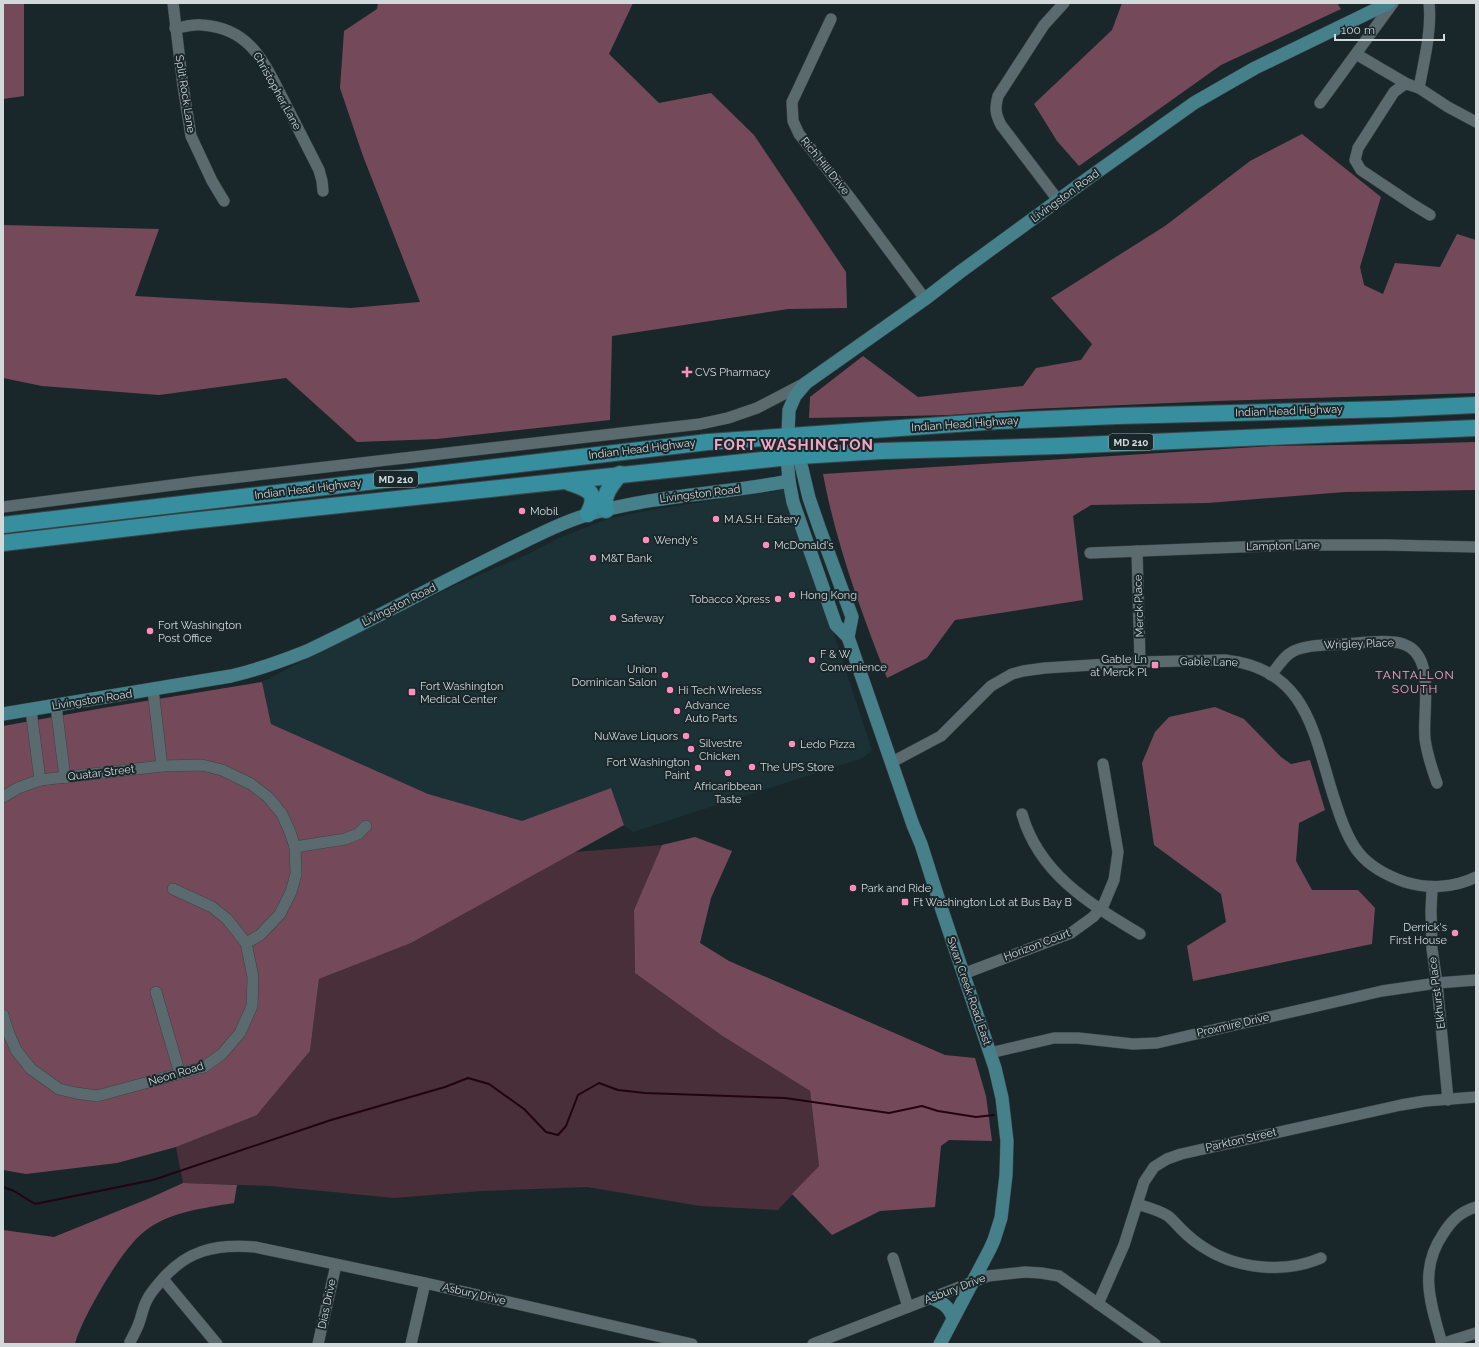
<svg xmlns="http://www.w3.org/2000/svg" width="1479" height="1347" font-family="Raleway,sans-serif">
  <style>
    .built { fill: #1c3136 }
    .green { fill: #482f39 }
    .forest { fill: #744a5b }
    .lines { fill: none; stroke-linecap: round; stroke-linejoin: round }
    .stream { stroke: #230312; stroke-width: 2 }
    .minor-casing { stroke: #394446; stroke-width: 12 }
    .major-casing { stroke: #394446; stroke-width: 14 }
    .highway-casing { stroke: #394446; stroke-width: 18 }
    .minor { stroke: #5b6a6e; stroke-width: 11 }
    .major { stroke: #45808b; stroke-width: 13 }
    .highway { stroke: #378e9f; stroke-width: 16 }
    .poi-dot { fill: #fe8ebd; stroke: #1a272a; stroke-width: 1.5 }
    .labels { text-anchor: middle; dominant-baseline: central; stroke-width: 4; stroke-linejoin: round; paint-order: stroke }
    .shield { fill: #1a272a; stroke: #9aa4a6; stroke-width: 1 }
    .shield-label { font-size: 10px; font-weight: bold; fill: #d1d9db }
    .street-label { font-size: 11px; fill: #d1d9db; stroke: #1a272a }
    .poi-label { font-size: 11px; fill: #d1d9db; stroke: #1a272a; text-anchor: start }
    .neighbourhood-label { font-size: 12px; letter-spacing: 1px; fill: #f4a5c4; stroke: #1a272a }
    .district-label { font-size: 15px; font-weight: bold; letter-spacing: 1px; fill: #f4a5c4; stroke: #1a272a }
  </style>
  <rect width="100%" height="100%" fill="#1a272a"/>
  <!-- built -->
  <polygon class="built" points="786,489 872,750 863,758 633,832 624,825 611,788 522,821 428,794 271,724 262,682 333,645 458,584 526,555 561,537 608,519 656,509"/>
  <!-- green -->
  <polygon class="green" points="662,845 634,910 635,973 721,1035 810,1091 819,1166 778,1210 700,1206 587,1187 481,1191 394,1198 270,1186 183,1183 176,1147 257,1115 310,1051 319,979 411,943 575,852"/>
  <!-- forest -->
  <g class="forest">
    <polygon points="3,3 24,3 24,96 3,99"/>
    <polygon points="378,3 633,3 609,54 659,103 711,93 754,135 846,272 847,308 788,309 612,336 610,420 437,439 357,442 286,378 159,395 42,386 3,378 3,225 159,229 135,296 351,308 420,302 363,156 340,88 344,31 377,9"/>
    <polygon points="1122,3 1337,3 1341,9 1221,65 1079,166 1057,141 1034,104 1112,30"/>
    <polygon points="1302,134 1381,197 1360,267 1364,285 1383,294 1395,263 1440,267 1457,234 1476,240 1476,393 1217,401 1030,409 949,415 809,418 810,397 863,356 918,397 1023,386 1036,368 1081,360 1092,344 1051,298 1165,226 1250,161"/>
    <path d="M1476,442V490L1345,492L1208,503L1091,505L1073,516L1083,600L955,620L927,658L887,678C861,611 836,544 823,474L1272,446L1407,444Z"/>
    <polygon points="262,682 271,724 428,794 522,821 611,788 624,825 411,943 319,979 310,1051 257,1115 176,1147 117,1163 26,1174 3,1170 3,726 103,708"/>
    <polygon points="1215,707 1244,719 1281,757 1291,764 1310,760 1325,810 1299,823 1296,861 1312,890 1358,890 1375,908 1372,944 1193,981 1187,946 1226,922 1221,894 1154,845 1142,763 1155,732 1169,717"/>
    <polygon points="695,837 732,851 711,898 700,943 729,961 945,1055 975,1058 986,1096 992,1141 949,1140 941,1146 935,1207 880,1211 832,1235 792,1194 819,1166 810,1091 721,1035 635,973 634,910 662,845"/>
    <path d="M183,1183L237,1185L234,1203C204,1208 169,1212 145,1231C129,1243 111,1272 101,1289C93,1303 79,1328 75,1344H3V1230L54,1237L150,1198Z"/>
  </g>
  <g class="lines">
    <!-- stream -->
    <polyline class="stream" points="3,1187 14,1191 35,1204 153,1180 331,1120 445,1087 468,1078 489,1084 524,1109 546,1132 558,1135 566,1126 578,1095 599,1083 618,1090 645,1093 785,1098 889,1113 922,1106 938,1111 976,1117 994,1115"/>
    <defs>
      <g id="minor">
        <polyline points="173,3 183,86 191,136 212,181 224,201"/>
        <polyline points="831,19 792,102 793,121 799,134 851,199 925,299"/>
        <path d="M175,28C184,27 193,24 202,25C250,28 264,62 283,99C295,123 307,146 319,170L322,181L323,191"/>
        <polyline points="1356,54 1407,84"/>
        <path d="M1419,88C1424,61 1432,30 1429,3"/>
        <polyline points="1320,103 1393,3"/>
        <path d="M1058,200L1001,125C995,113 995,108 998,96L1044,25L1064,3"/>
        <polyline points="1430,215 1412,204 1361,170 1355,160 1358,148 1394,92 1402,86 1407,84 1419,88 1448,107 1476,122"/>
        <polyline points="3,507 196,482 700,424 728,418 757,408 805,383"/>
        <polyline points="1137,551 1140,662"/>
        <polyline points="1090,553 1288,545 1386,545 1476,547"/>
        <path d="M1271,675C1277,668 1282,659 1289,654C1301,644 1330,645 1345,644C1360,643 1390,639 1403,644C1437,655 1422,712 1425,739C1427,754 1432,769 1437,783"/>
        <polyline points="153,690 162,766"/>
        <polyline points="56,706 65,778"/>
        <polyline points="31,710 40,780"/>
        <path d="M892,762L941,736L991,686L1012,674L1023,671L1045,668L1140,662L1225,660C1313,669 1314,743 1338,810C1343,825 1349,841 1359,853C1371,868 1388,876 1405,882C1428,889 1454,888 1476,877"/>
        <polyline points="3,797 18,788 40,780 162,766 202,765 222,770 251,784 268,797 282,814 290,832 295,847 296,874 291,892 280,914 260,935 246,943"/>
        <path d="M1022,814C1039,874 1090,904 1140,934"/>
        <polyline points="295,847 345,839 358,834 366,826"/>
        <polyline points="1432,887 1431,911 1432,949 1437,983 1448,1100"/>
        <polyline points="963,974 1071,933 1093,917 1103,906 1114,880 1118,852 1103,764"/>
        <polyline points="156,992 180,1074"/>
        <polyline points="3,1015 9,1034 16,1050 31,1069 59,1089 76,1093 97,1096 204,1067 222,1054 240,1033 252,1006 253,977 246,943 227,919 212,907 173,889"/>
        <polyline points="990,1053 1054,1038 1078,1038 1133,1044 1157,1043 1382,991 1437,983 1476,980"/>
        <path d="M1137,1204C1147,1207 1159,1210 1168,1216C1173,1220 1177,1225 1181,1229C1188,1236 1195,1242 1203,1247C1236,1269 1284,1274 1321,1258"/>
        <polyline points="893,1258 908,1307"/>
        <polyline points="163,1279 217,1344"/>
        <polyline points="1098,1304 1124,1245 1144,1182 1154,1167 1167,1159 1181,1154 1401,1105 1425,1101 1476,1097"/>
        <path d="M130,1342C133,1336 137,1329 139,1323C142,1315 143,1307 147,1300C150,1293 155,1288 160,1282C186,1250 215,1244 255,1247L425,1283L692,1344"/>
        <polyline points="318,1344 336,1265"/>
        <polyline points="411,1344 425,1283"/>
        <polyline points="813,1344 988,1276 1025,1272 1041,1273 1059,1276 1155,1344"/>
        <polyline points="1441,1344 1476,1333"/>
        <path d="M1442,1344C1431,1304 1418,1271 1443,1234C1452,1220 1460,1212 1476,1207"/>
      </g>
      <g id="major">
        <polyline points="794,447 799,456 809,498 819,527 852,617 848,637"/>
        <path d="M3,714L231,676C257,670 282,661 307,651C372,620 436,585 501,553C530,539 559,523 590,514C655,495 723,494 789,481"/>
        <path d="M932,1298C943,1303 950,1307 953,1319"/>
        <polyline points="940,1344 990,1249 994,1240 1001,1218 1006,1175 1007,1141 1002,1098 995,1068 941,907 921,844 913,825 848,637 836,625 793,502 789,481 787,457 789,410 795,396 806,383 925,299 960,272 1090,177 1194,103 1255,68 1389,3"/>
      </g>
      <g id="highway">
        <path d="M568,482C586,489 600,491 588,514"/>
        <path d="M606,510C601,496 612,484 620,474"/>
        <polyline points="3,525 708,442 998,421 1117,416 1390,409 1476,405"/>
        <polyline points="3,543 181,522 799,456 881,451 1058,446 1476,428"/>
      </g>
    </defs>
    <!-- minor casing -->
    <use href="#minor" class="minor-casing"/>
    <!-- major casing -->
    <use href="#major" class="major-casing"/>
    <!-- highway casing -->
    <use href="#highway" class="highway-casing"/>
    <!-- minor -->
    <use href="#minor" class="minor"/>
    <!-- major -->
    <use href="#major" class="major"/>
    <!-- highway -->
    <use href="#highway" class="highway"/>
  </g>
  <!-- markers -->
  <g class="poi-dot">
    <path d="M685 366h4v4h4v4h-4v4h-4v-4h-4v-4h4z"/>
    <circle cx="522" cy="511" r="4"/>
    <circle cx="716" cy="519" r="4"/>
    <circle cx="646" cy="540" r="4"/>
    <circle cx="766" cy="545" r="4"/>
    <circle cx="593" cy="558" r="4"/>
    <circle cx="792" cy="595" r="4"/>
    <circle cx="778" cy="599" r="4"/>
    <circle cx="613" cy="618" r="4"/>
    <circle cx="150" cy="631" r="4"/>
    <circle cx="812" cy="660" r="4"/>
    <rect x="1151" y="661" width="8" height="8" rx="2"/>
    <circle cx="665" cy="675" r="4"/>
    <circle cx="670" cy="690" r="4"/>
    <rect x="408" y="688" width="8" height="8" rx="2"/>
    <circle cx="677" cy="711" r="4"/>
    <circle cx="686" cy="736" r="4"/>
    <circle cx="792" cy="744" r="4"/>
    <circle cx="691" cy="749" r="4"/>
    <circle cx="752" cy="767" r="4"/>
    <circle cx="698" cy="768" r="4"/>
    <circle cx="728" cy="773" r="4"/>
    <circle cx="853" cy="888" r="4"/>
    <rect x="901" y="898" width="8" height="8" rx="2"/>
    <circle cx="1455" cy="933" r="4"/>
  </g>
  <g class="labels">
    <!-- shield labels -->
    <g class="shield">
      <rect x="1109" y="434" width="44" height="16" rx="3"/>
      <rect x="374" y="471" width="44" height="16" rx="3"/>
    </g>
    <g class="shield-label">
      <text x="1131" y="442">MD 210</text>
      <text x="396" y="479">MD 210</text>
    </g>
    <!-- street labels -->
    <g class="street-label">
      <text transform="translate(277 91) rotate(61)">Christopher Lane</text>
      <text transform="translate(185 94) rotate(81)">Split Rock Lane</text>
      <text transform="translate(825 166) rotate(51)">Rich Hill Drive</text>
      <text transform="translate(1065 196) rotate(-36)">Livingston Road</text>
      <text transform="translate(1289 411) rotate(-2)">Indian Head Highway</text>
      <text transform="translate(965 424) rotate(-4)">Indian Head Highway</text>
      <text transform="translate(642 449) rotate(-7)">Indian Head Highway</text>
      <text transform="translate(308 489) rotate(-7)">Indian Head Highway</text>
      <text transform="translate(700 494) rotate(-7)">Livingston Road</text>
      <text transform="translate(1283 546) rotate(-1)">Lampton Lane</text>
      <text transform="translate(399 605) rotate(-27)">Livingston Road</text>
      <text transform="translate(1139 606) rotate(-92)">Merck Place</text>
      <text transform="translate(1359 644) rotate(-2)">Wrigley Place</text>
      <text transform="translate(1209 662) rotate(1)">Gable Lane</text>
      <text transform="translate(92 700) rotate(-9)">Livingston Road</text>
      <text transform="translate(101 773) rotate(-7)">Quatar Street</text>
      <text transform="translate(1037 945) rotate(-21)">Horizon Court</text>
      <text transform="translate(969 991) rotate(71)">Swan Creek Road East</text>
      <text transform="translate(1437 993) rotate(-97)">Elkhurst Place</text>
      <text transform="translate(1233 1025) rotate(-13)">Proxmire Drive</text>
      <text transform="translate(176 1074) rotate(-17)">Neon Road</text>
      <text transform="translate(1241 1140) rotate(-13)">Parkton Street</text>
      <text transform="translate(955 1289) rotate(-21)">Asbury Drive</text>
      <text transform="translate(474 1294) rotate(13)">Asbury Drive</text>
      <text transform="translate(327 1304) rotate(-78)">Dias Drive</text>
    </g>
    <!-- poi labels -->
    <g class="poi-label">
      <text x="695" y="372">CVS Pharmacy</text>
      <text x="530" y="511">Mobil</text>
      <text x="724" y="519">M.A.S.H. Eatery</text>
      <text x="654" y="540">Wendy's</text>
      <text x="774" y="545">McDonald's</text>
      <text x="601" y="558">M&amp;T Bank</text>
      <text x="800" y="595">Hong Kong</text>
      <text x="770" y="599" text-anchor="end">Tobacco Xpress</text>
      <text x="621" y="618">Safeway</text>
      <text x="158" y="625">Fort Washington<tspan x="158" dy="13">Post Office</tspan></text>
      <text x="820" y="654">F &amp; W<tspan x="820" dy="13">Convenience</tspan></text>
      <text x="1147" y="659" text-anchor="end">Gable Ln<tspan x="1147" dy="13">at Merck Pl</tspan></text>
      <text x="657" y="669" text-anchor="end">Union<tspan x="657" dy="13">Dominican Salon</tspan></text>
      <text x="420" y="686">Fort Washington<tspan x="420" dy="13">Medical Center</tspan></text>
      <text x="678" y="690">Hi Tech Wireless</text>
      <text x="685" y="705">Advance<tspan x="685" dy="13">Auto Parts</tspan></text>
      <text x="678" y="736" text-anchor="end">NuWave Liquors</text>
      <text x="699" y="743">Silvestre<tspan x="699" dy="13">Chicken</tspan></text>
      <text x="800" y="744">Ledo Pizza</text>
      <text x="690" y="762" text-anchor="end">Fort Washington<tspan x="690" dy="13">Paint</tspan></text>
      <text x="760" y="767">The UPS Store</text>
      <text x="728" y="786" text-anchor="middle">Africaribbean<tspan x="728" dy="13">Taste</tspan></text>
      <text x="861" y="888">Park and Ride</text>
      <text x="913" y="902">Ft Washington Lot at Bus Bay B</text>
      <text x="1447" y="927" text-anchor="end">Derrick's<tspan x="1447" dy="13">First House</tspan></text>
    </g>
    <!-- neighbourhood labels -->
    <g class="neighbourhood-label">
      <text x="1415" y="675">TANTALLON<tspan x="1415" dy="14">SOUTH</tspan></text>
    </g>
    <!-- district labels -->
    <g class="district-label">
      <text x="794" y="445">FORT WASHINGTON</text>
    </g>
  </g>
  <!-- border -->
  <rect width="1479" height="1347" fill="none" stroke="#d1d9db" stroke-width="8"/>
  <!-- scale -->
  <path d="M1335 34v6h109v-6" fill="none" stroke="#d1d9db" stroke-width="2"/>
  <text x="1341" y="34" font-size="12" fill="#d1d9db" stroke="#1a272a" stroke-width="3" paint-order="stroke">100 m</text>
</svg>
